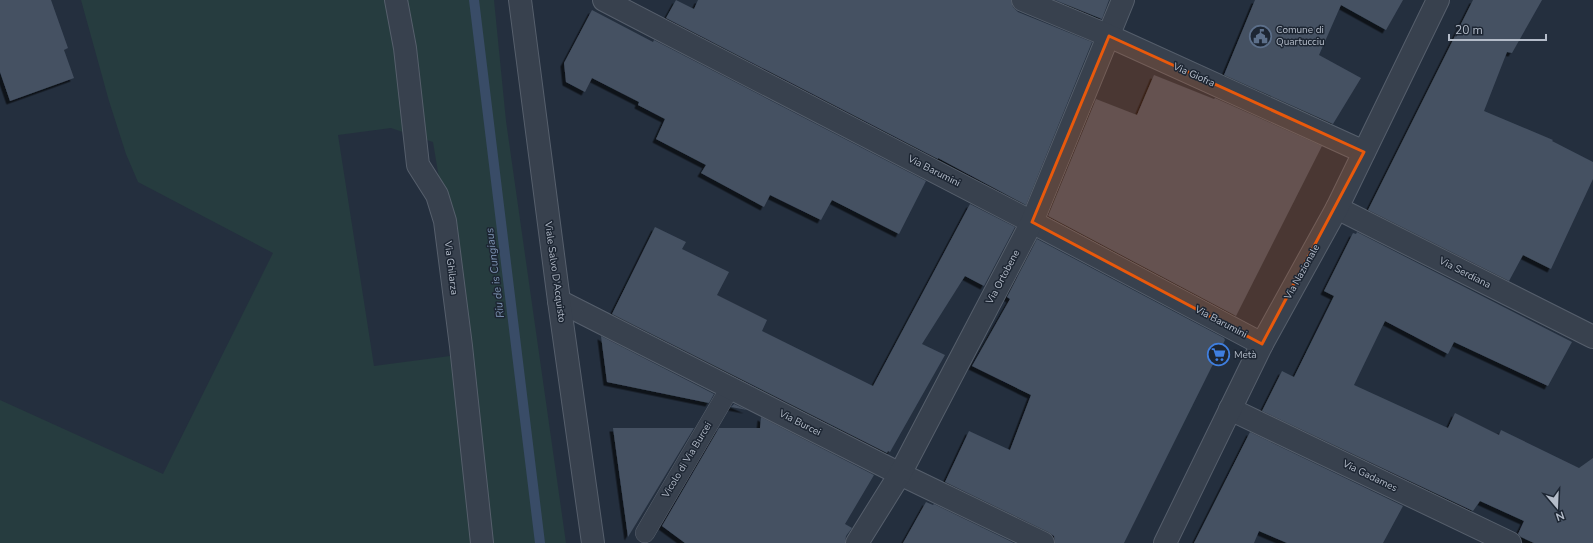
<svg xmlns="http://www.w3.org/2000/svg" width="1593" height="543" font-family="'Nunito Sans',sans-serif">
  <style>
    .green { fill: #263c3f; fill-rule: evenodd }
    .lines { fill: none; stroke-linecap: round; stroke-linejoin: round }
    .stream { stroke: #394c67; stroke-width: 10 }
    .building { fill: #455162; filter: url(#shadow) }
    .service-casing { stroke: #565f6c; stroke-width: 20 }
    .minor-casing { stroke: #565f6c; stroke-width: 24 }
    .tertiary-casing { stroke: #565f6c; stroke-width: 24 }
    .service { stroke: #38414e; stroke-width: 19 }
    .minor { stroke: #38414e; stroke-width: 22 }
    .tertiary { stroke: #38414e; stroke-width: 22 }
    .marked { fill: #e8590c; fill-opacity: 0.2; stroke: #e8590c; stroke-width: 3; stroke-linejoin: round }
    .labels { text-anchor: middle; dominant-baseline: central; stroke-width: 3; stroke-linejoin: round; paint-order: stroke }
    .poi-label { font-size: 10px; fill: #b4bcc9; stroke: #1d2633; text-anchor: start }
    .street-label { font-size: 10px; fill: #b4bcc9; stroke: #1d2633 }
    .water-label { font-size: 11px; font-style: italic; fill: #7c92b1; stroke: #1d2633 }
  </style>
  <defs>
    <filter id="shadow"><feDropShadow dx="-3.5" dy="3.5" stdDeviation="0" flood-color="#0009"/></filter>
  </defs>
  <rect width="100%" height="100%" fill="#242f3e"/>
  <!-- green -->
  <path class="green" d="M81,0H494L506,121L566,543H0V400L163,474L273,253L138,182L126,154L109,101ZM391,128L433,142L439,178L455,222L473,353L374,366L338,135Z"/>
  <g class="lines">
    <!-- stream -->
    <polyline class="stream" points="474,0 540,543"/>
  </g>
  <!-- building -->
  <g class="building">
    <polygon points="0,0 51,0 68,48 64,50 74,78 10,101 0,72"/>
    <polygon points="676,0 694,9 698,0 1011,0 1013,7 1018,12 1092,42 1026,205 938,158 938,159 666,18"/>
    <polygon points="1055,0 1109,0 1102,19"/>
    <polygon points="1255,0 1403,0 1386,30 1341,5 1319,55 1361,78 1333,124 1224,75"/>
    <polygon points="1473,0 1542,0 1512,53 1507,52 1484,111 1553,140 1552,141 1593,162 1593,179 1551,269 1523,255 1509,281 1368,210"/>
    <polygon points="592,10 653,42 654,40 926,181 899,234 832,200 821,220 770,195 764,207 701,173 706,165 656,139 665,119 638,105 639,102 592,78 585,92 566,82 564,63"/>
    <polygon points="1154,75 1214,99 1215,98 1322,146 1236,316 1048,216 1096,99 1137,115"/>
    <polygon points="970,204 1015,227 984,286 965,276 922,344 945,355 890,452 888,451 887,453 612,314 655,227 686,242 682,249 729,272 717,295 767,320 762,331 873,386"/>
    <polygon points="1357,232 1572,342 1548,386 1454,342 1448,354 1385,321 1354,385 1448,428 1455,413 1499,435 1501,430 1579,468 1593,458 1593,543 1534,543 1521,537 1518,534 1524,521 1480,501 1473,511 1262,411 1282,371 1294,377 1334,296 1324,291 1353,233 1356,234"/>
    <polygon points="1037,239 1224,338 1225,340 1124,543 1055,543 1054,536 1048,532 945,482 969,431 1010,450 1031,395 972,366 1010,299 1007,297"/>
    <polygon points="601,336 714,394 709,403 607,382"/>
    <polygon points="734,404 747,410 731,407"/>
    <polygon points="761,417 874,475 845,524 852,528 846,536 845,543 685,543 662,526 719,428 760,428"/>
    <polygon points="613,428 694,428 628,537"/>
    <polygon points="1250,432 1403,506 1383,543 1287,543 1259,531 1254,543 1194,543"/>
    <polygon points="926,502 933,505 934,504 1014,543 903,543"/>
  </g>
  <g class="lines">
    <defs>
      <polyline id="service" points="645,533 730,388"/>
      <g id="minor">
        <polyline points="396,0 405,48 418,165 437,195 445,221 461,346 482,543"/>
        <polyline points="604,0 1032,222 1262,344"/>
        <polyline points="1337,208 1593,337"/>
        <polyline points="559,301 900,474 1043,543"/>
        <polyline points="1230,409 1510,543"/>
        <polyline points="857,543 900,474 1032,222 1123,0"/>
      </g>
      <g id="tertiary">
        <polyline points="520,0 559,301 593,543"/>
        <polyline points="1023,0 1109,36 1364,152"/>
        <polyline points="1165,543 1262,344 1337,208 1438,0"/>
      </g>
    </defs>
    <!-- service casing -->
    <use href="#service" class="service-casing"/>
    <!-- minor casing -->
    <use href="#minor" class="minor-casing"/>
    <!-- tertiary casing -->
    <use href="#tertiary" class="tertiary-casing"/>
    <!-- service -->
    <use href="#service" class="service"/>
    <!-- minor -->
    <use href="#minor" class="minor"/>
    <!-- tertiary -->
    <use href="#tertiary" class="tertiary"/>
  </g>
  <!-- marked area -->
  <path class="marked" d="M1109,36L1364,152L1262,344L1032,222Z"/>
  <!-- icons -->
  <defs>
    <symbol id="civic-ring" viewBox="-11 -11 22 22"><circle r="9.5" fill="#1d2633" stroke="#5c6f8a" stroke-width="1.5"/><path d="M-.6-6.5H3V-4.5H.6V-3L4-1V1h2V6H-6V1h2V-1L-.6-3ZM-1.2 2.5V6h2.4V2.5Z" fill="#5c6f8a"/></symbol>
    <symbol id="supermarket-ring" viewBox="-11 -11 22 22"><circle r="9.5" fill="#1d2633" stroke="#3f7fe0" stroke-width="1.5"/><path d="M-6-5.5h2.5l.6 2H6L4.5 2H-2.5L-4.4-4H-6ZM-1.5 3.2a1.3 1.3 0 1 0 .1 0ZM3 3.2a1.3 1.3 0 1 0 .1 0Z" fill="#3f7fe0"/></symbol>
  </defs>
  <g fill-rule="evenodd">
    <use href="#civic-ring" x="1248" y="24" width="25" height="25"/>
    <use href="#supermarket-ring" x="1206" y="342" width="25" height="25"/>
  </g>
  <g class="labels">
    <!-- poi labels -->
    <g class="poi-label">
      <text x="1276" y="30">Comune di<tspan x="1276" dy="12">Quartucciu</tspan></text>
      <text x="1234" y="355">Metà</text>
    </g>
    <!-- street labels -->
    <g class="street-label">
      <text transform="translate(1194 75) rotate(24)">Via Giofra</text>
      <text transform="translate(934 171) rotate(27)">Via Barumini</text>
      <text transform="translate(451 268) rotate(83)">Via Ghilarza</text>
      <text transform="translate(555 272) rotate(82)">Viale Salvo D'Acquisto</text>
      <text transform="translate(1302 272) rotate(-61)">Via Nazionale</text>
      <text transform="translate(1465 273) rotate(27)">Via Serdiana</text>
      <text transform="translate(1003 277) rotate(-62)">Via Ortobene</text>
      <text transform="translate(1221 322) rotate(28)">Via Barumini</text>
      <text transform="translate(800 423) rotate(27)">Via Burcei</text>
      <text transform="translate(687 460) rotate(-59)">Vicolo di Via Burcei</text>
      <text transform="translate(1370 476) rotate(26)">Via Gadames</text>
    </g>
    <!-- water labels -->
    <g class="water-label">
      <text transform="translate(495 273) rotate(-97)">Riu de is Cungiaus</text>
    </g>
  </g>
  <!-- north arrow -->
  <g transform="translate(1557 507) rotate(161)" stroke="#1d2633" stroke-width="3" paint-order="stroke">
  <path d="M0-3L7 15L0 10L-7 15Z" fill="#b4bcc9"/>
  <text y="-6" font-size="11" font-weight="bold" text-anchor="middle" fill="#b4bcc9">N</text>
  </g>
  <!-- scale -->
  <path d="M1449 34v6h97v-6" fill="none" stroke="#b4bcc9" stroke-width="2"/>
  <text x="1455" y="34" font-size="12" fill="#b4bcc9" stroke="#1d2633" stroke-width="3" paint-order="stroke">20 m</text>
</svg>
